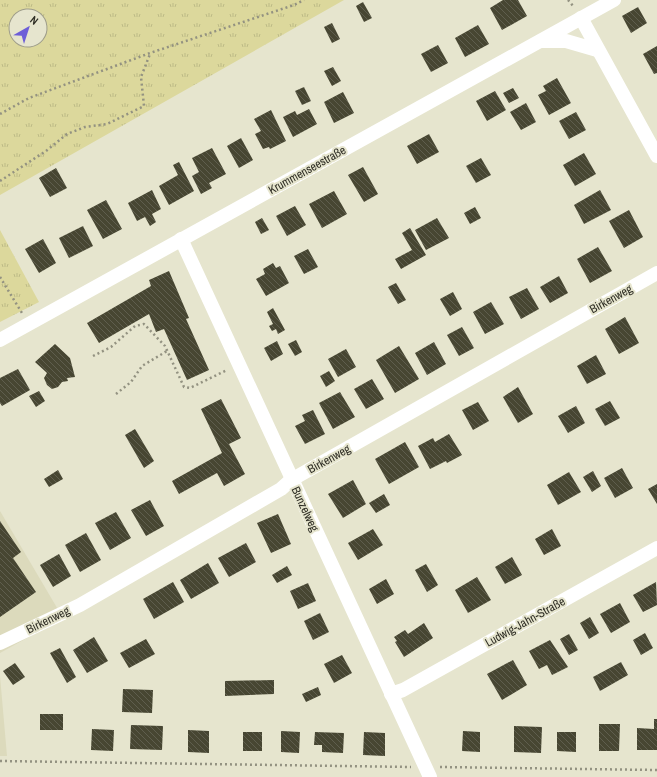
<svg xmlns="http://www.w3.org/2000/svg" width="657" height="777" font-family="'Archivo Narrow',sans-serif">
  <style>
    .built { fill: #dcdabc }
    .grass { fill: url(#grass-tufts); fill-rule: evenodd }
    .building { fill: url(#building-back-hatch) }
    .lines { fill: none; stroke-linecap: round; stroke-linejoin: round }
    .path { stroke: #939281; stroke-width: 2.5; stroke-dasharray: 2 3; stroke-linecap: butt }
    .minor { stroke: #fff; stroke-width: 14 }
    .labels { text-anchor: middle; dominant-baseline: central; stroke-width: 4; stroke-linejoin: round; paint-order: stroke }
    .street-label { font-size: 12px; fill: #2f2e25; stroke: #e6e5ce }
  </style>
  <defs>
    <pattern id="grass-tufts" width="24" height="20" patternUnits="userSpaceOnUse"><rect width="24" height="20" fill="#dcd89c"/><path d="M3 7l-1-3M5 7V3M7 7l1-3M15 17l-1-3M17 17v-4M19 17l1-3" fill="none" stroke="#bdba86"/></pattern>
    <pattern id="building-back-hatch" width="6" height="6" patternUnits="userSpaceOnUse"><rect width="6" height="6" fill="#474632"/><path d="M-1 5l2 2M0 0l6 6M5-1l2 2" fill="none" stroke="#5f5e4e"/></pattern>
  </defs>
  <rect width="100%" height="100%" fill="#e6e5ce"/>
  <!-- built -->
  <g class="built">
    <polygon points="0,511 63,618 0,653"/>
    <polygon points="0,676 7,756 0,756"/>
  </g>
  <!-- grass -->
  <g class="grass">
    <path d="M0,0H344L0,195ZM16,16H40V40H16Z"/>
    <polygon points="0,230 39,302 0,322"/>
  </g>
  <!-- building -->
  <g class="building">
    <polygon points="503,0 518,0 527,16 502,30 490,8"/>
    <polygon points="363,2 372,18 364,22 356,6"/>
    <polygon points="638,7 647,23 631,33 622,16"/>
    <polygon points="332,23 340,39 332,43 324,27"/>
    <polygon points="478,25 489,44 465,57 455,38"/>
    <polygon points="438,45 448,63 431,72 421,54"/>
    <polygon points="657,46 657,73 654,74 643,54"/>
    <polygon points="333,67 341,81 332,86 324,71"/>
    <polygon points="557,78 571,103 549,115 538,95 546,91 543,86"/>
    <polygon points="304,87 311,101 302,105 295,91"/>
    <polygon points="513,88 519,98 509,103 503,93"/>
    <polygon points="495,91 506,110 487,121 476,101"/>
    <polygon points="343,92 354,113 334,123 324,102"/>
    <polygon points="526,103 536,122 521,130 510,112"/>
    <polygon points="309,109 317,124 293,137 283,117 295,111 297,115"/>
    <polygon points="271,110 286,141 270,149 269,147 263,149 255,134 261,131 254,119"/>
    <polygon points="576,112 586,130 569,139 559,121"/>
    <polygon points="429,134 439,152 417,164 407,146"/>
    <polygon points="241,138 253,160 239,168 227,146"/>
    <polygon points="212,148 226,174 209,183 212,188 201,194 192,176 199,172 192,158"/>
    <polygon points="584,153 596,174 575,186 563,165"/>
    <polygon points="481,158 491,175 476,183 466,166"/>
    <polygon points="179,162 194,191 169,205 159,186 178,175 173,165"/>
    <polygon points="363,167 378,194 364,202 348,175"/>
    <polygon points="56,168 67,188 50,197 39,178"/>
    <polygon points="152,190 161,209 152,214 156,222 150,226 145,217 137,221 128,203"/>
    <polygon points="600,190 611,210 584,224 574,205"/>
    <polygon points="334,191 347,214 322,228 309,204"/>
    <polygon points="106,200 122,229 103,239 87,210"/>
    <polygon points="295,206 306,225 287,236 276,216"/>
    <polygon points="475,207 481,218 470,224 464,213"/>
    <polygon points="629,210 643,237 624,248 609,221"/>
    <polygon points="262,218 269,230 261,234 255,222"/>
    <polygon points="437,218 449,238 426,250 415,230"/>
    <polygon points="83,226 93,246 69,258 59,238"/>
    <polygon points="410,228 426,255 401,269 395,259 412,250 402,233"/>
    <polygon points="43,239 56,263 39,273 25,249"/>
    <polygon points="598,247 612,271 590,283 577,259"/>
    <polygon points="308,249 318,267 304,274 294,256"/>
    <polygon points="273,263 276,268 280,266 289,283 266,296 256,279 265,274 263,269"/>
    <polygon points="169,271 189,318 186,319 209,370 187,380 164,329 156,332 149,314 99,343 87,323 151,286 149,280"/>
    <polygon points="559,276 568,293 550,303 540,287"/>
    <polygon points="396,283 406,300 398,304 388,287"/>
    <polygon points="527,288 539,309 521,319 509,297"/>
    <polygon points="453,292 462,309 450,316 440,299"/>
    <polygon points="491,302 504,324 485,334 473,312"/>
    <polygon points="273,308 285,330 278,334 276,329 272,331 269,326 273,324 267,312"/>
    <polygon points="625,317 639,343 619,354 605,329"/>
    <polygon points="462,327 474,348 459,356 447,335"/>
    <polygon points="296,340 302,352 295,356 288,344"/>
    <polygon points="277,341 283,354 271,361 264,348"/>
    <polygon points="434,342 446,364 427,375 415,353"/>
    <polygon points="55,344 70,358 75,377 67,378 68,381 62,382 58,387 52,389 47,385 44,378 47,373 35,362"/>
    <polygon points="399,346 419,379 395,393 376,360"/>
    <polygon points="346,349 356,367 338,377 328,359"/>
    <polygon points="596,355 606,374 587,384 577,366"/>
    <polygon points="18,369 30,390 2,406 0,403 0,378"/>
    <polygon points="329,371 335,381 326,387 320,376"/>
    <polygon points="372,379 384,399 366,409 354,389"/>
    <polygon points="518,387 533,414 518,423 503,397"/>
    <polygon points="39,391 45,401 36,407 29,396"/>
    <polygon points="340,392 355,417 333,429 319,403"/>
    <polygon points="221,399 241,438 229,444 245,474 224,486 217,473 179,494 172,481 222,453 201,409"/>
    <polygon points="610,401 620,418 605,426 595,409"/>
    <polygon points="478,402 489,421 473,430 462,410"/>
    <polygon points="576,406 585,423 568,433 558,416"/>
    <polygon points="313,410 325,434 305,444 295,426 305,421 302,415"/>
    <polygon points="135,429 154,461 144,468 125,435"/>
    <polygon points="449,434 462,455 447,463 446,461 430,469 418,446 433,438 435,442"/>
    <polygon points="405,442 419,467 389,484 375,459"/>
    <polygon points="622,468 633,488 615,498 604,478"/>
    <polygon points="58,470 63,479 49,487 44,479"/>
    <polygon points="593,471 601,486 592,492 583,477"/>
    <polygon points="569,472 581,492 558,505 547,485"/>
    <polygon points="353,480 366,504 343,518 328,494"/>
    <polygon points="657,484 657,504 648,489"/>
    <polygon points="384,494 390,505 376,513 369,503"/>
    <polygon points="150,500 164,526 146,536 131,510"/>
    <polygon points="116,512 131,538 110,550 95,523"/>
    <polygon points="278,514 291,544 271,553 257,523"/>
    <polygon points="0,521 21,552 13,558 36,592 0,617"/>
    <polygon points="373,529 383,545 358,560 348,543"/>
    <polygon points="552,529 561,546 544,555 535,539"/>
    <polygon points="86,533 101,560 80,572 65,545"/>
    <polygon points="246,543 256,562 229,577 218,558"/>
    <polygon points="59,554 71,576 53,587 40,565"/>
    <polygon points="512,557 522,575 505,584 495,567"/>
    <polygon points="208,563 219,583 191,599 180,580"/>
    <polygon points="426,564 438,585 427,592 415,570"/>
    <polygon points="287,566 292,575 277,583 272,575"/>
    <polygon points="477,577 491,600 468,613 455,590"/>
    <polygon points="386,579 394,594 377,604 369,589"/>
    <polygon points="173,582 184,602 154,619 143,599"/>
    <polygon points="656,582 657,605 643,612 633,595"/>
    <polygon points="308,583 316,601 298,609 290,591"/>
    <polygon points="620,603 630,622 611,633 600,614"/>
    <polygon points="320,613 329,632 313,640 304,621"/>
    <polygon points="590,617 599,633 589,639 580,623"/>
    <polygon points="424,623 433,638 404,657 395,642 397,641 394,637 405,630 408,634"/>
    <polygon points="645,633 653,648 641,655 633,640"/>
    <polygon points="569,634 578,650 569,655 560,639"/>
    <polygon points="94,637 108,661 87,673 73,650"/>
    <polygon points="146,639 155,654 129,668 120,653"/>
    <polygon points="550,640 568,667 552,675 547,665 539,669 529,651"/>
    <polygon points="60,648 76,677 67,683 50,653"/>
    <polygon points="342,655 352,673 334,683 324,664"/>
    <polygon points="513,660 527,685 502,700 487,674"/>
    <polygon points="621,662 628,675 600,691 593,677"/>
    <polygon points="15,663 25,677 13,685 3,671"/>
    <polygon points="274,680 274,694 225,696 225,681"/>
    <polygon points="318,687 321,695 306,702 302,694"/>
    <polygon points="123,689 153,690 152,713 122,712"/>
    <rect x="40" y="714" width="23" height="16"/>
    <polygon points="654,719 657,719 657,750 637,750 637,728 654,729"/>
    <polygon points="599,724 620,724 619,751 599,751"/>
    <polygon points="131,725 163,726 162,750 130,749"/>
    <polygon points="514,726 542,727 541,753 514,752"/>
    <polygon points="92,729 114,730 113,751 91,750"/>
    <polygon points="188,730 209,731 209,753 188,752"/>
    <polygon points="281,731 300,732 299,753 281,752"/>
    <polygon points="463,731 480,732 480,752 462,751"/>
    <rect x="243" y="732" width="19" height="19"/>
    <polygon points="315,732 344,733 343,753 322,752 322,745 314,745"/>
    <polygon points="364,732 385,733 385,756 363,755"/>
    <polygon points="557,732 576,732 576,752 557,751"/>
  </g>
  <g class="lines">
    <!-- path -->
    <g class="path">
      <polyline points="568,0 574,7"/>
      <polyline points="0,114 29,98 150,53 294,5 304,0"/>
      <polyline points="0,181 46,151 67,134 85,127 107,124 144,106 141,77 150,54"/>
      <polyline points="0,277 22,313"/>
      <polyline points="93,356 111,347 135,326 144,324 165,346 184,387 190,388 227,370"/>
      <polyline points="116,394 131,382 142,366 167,351"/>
      <polyline points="0,761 411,767"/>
      <polyline points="440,767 657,770"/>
    </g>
    <!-- minor -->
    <g class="minor">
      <polyline points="581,18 657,156"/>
      <polyline points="541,41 566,41 597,50"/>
      <polyline points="181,239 430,777"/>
      <polyline points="0,340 614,0"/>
      <polyline points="0,643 80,605 281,489 291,480 657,273"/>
      <polyline points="391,694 403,690 657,548"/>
    </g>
  </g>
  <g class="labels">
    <!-- street labels -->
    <g class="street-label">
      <text transform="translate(307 170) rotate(-29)">Krummenseestraße</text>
      <text transform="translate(611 299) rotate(-29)">Birkenweg</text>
      <text transform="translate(329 459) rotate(-29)">Birkenweg</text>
      <text transform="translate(305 509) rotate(65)">Bunzelweg</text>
      <text transform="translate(48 620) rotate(-26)">Birkenweg</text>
      <text transform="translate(525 622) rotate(-29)">Ludwig-Jahn-Straße</text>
    </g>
  </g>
  <!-- north arrow -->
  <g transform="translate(28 28) rotate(39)"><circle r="19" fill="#e6e5ce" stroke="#9d9c8a"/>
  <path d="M0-3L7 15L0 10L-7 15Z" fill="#6d5ed8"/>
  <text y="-6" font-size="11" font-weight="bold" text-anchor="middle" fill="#2f2e25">N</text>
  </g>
</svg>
